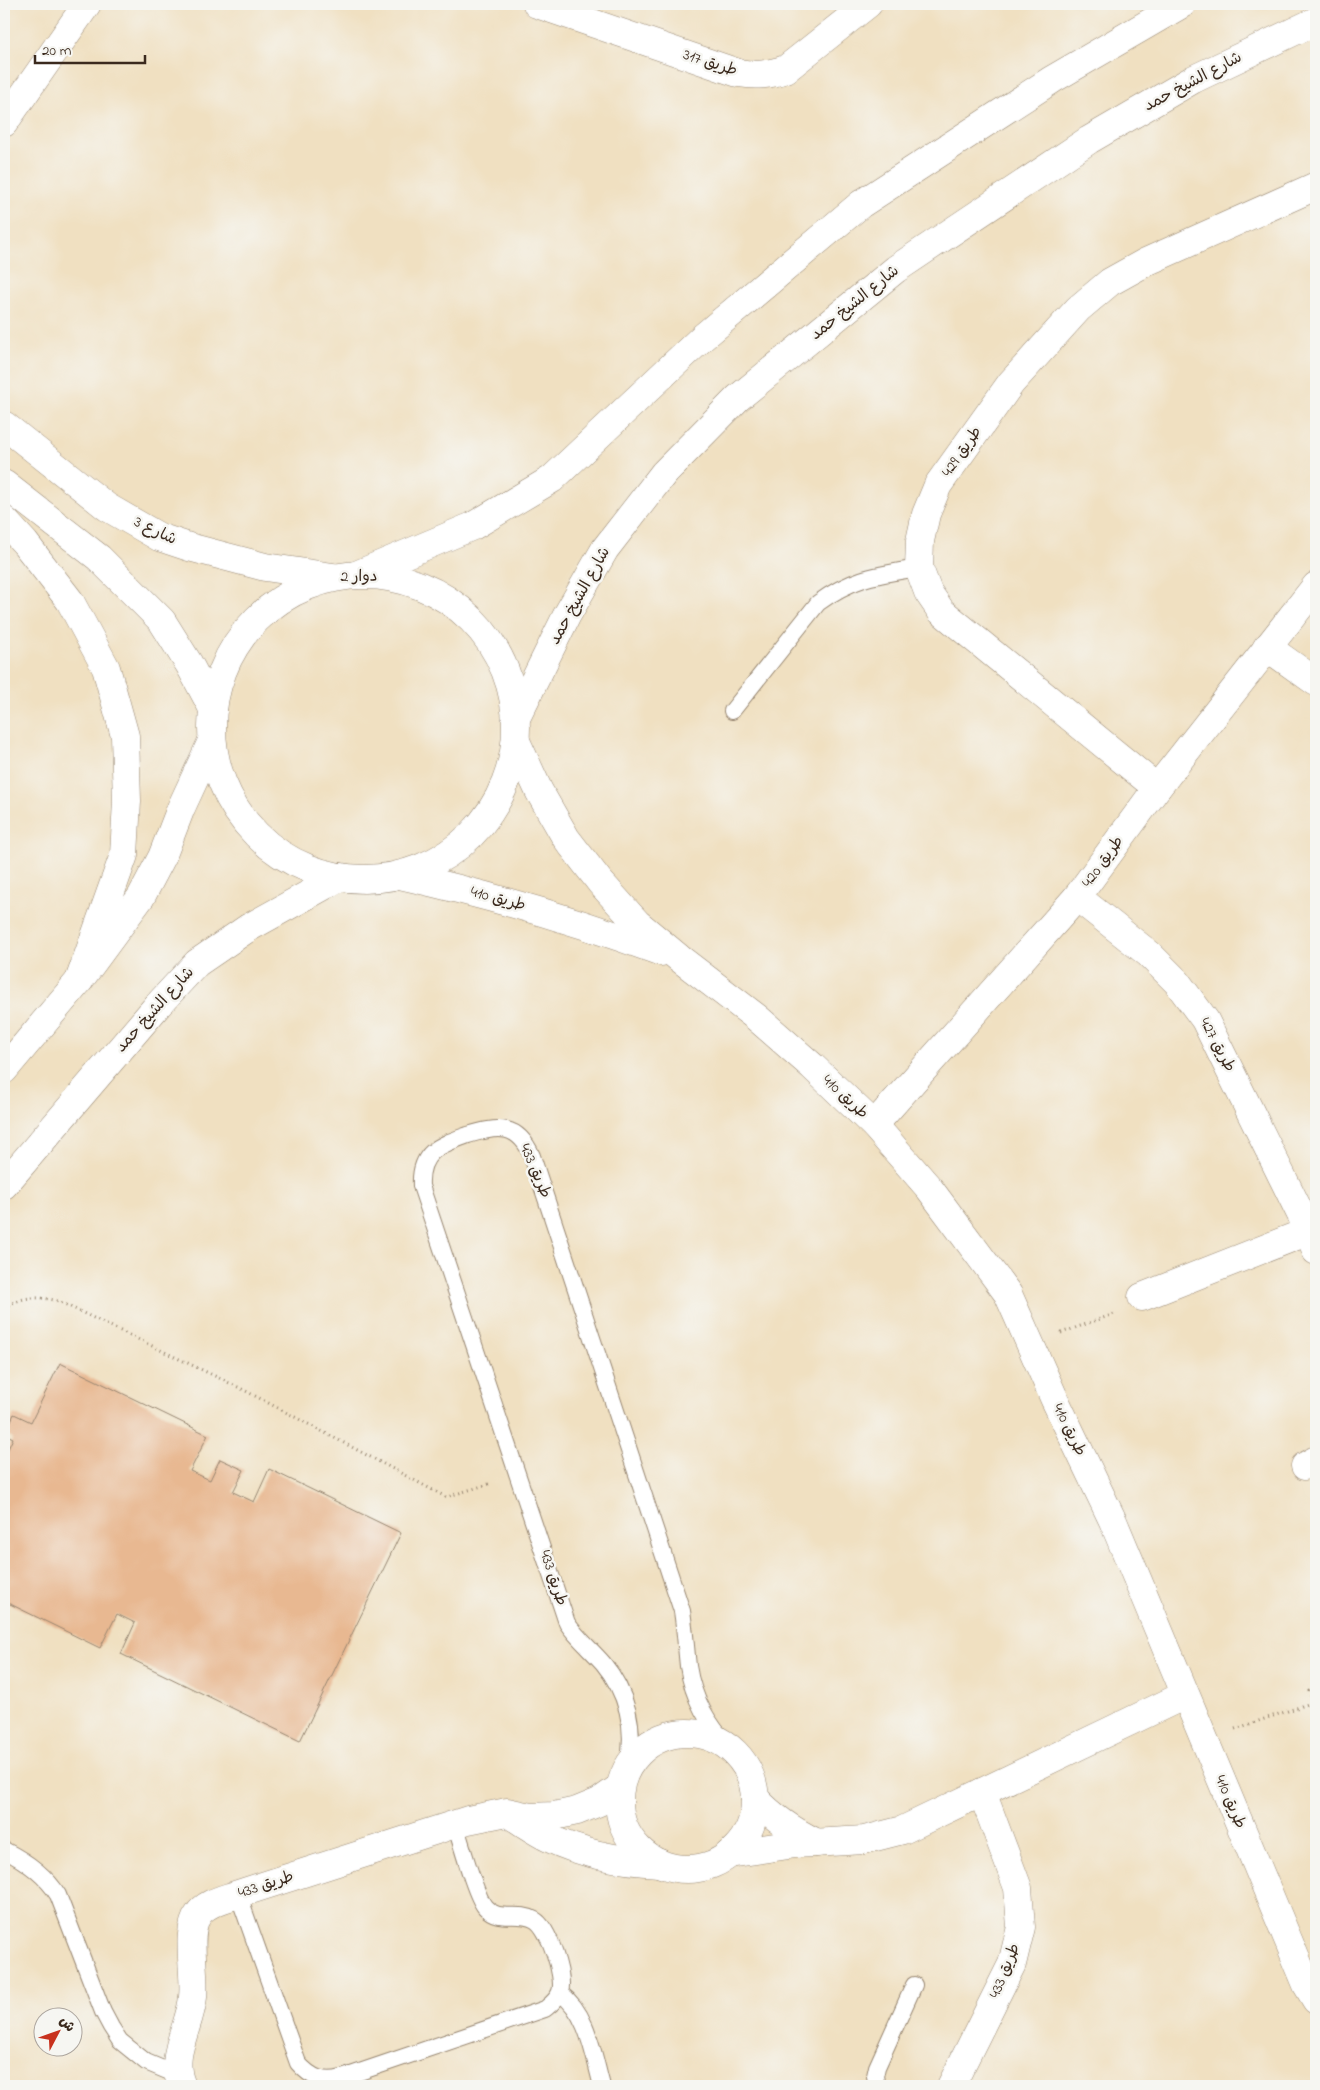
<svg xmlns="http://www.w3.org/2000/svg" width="1320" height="2090" font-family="'Indie Flower','Playpen Sans Arabic',sans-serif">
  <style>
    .building { fill: #e8b891 }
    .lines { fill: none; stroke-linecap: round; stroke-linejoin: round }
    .service-casing { stroke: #968570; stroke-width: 18 }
    .minor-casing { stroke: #968570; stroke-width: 29 }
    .tertiary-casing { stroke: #968570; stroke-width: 29 }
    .secondary-casing { stroke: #968570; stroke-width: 29 }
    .path { stroke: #968570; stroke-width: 3; stroke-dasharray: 1 4; stroke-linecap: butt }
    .service { stroke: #fff; stroke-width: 16 }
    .minor { stroke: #fff; stroke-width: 28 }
    .tertiary { stroke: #fff; stroke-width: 28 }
    .secondary { stroke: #fff; stroke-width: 28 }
    .labels { text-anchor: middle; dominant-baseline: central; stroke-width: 5; stroke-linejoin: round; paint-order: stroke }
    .street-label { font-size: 16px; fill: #3b2a1e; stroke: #f6f6f2 }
  </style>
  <rect width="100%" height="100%" fill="#f6f6f2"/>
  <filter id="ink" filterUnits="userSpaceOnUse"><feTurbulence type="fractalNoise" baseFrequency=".02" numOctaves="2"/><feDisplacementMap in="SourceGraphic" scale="10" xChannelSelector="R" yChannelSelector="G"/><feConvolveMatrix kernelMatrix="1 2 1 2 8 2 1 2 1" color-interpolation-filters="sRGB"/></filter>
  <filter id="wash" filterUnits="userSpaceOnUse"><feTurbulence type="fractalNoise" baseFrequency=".0096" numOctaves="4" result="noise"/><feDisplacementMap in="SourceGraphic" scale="20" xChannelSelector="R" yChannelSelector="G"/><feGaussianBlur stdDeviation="1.12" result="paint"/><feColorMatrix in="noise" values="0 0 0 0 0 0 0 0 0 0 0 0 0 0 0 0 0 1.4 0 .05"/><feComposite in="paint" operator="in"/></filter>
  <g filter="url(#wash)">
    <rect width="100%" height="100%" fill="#f0e0c1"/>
    <g id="blocks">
      <!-- building -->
      <polygon class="building" points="60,1363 208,1435 190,1471 210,1480 220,1459 244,1470 233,1492 254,1502 269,1469 401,1533 300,1741 121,1654 135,1623 117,1614 100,1648 4,1601 4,1458 13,1438 5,1434 14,1414 31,1422"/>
    </g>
  </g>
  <g filter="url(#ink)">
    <use href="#blocks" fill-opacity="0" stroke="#968570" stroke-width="1"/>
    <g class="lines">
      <defs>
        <g id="service">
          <path d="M732,711L818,603C853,577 877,575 919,568"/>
          <path d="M628,1764C636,1728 627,1692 603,1663C591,1649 577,1638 567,1623L421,1186C419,1151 440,1145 468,1135C498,1126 518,1123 532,1156L682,1611C685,1630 686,1648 688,1666C693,1699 708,1724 730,1748"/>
          <path d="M4,1850C26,1861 45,1874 58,1895L103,2012L111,2027L120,2041L146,2062L177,2075"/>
          <path d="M238,1894L298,2063C311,2078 324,2083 342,2078L545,2009C550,2005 557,2000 560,1992C565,1977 549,1928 535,1920C518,1910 499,1923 485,1907C475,1895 461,1842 455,1824"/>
          <path d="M560,1993C588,2013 593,2054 602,2086"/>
          <polyline points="877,2086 875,2076 877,2067 914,1985"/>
        </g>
        <g id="minor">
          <path d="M537,4L738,73C756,76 769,75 786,69L868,4"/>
          <polyline points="4,123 87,4"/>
          <polyline points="1267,647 1316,682"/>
          <polyline points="1157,788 941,611 928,592 919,568 920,541 926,514 938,485 1011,383 1078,309 1110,282 1146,262 1316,186"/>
          <polyline points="1077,897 1149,954 1177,982 1205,1020 1309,1231 1316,1251"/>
          <polyline points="874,1125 1077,897 1157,788 1316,586"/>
          <polyline points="1142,1297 1309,1231"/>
          <polyline points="1305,1466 1316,1460"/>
          <circle cx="687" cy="1801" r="68"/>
          <path d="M755,1798C773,1818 793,1831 817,1843"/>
          <path d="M512,1816C524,1823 536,1832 549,1838C584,1855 621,1861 659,1863"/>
          <polyline points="729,1854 795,1844 864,1840 903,1830 1185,1695"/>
          <path d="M182,2086C168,2055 190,2028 193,1997C196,1974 185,1932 198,1915C206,1902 225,1899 238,1894L468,1820L507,1812L530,1817L554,1816L577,1811L599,1802L619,1788"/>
          <polyline points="951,2086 1012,1964 1021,1927 1018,1888 982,1792"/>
        </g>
        <g id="tertiary">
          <polyline points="4,425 107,507 159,537 189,547 265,567 333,577"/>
          <polyline points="4,484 99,558 162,621 189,664 213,709"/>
          <polyline points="516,741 539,791 566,838 600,882 637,923 679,958 756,1017 812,1066 874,1125 929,1188 1008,1294 1055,1400 1113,1521 1307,1985 1316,2000"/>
          <path d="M400,875C489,895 575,920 661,952"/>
        </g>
        <g id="secondary">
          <polyline points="4,520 25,543 70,601 106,668 125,736 127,801 124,855 79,981"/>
          <polyline points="356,575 473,526 552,479 702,338 861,204 1053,79 1182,4"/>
          <circle cx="364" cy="727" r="152"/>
          <polyline points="516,718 567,615 605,549 664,473 738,398 896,269 1089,140 1194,79 1316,21"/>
          <polyline points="4,1070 79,981 141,897 162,857 181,808 212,741"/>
          <polyline points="4,1185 158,1005 197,963 248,928 340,877"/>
        </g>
      </defs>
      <!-- service casing -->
      <use href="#service" class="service-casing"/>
      <!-- minor casing -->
      <use href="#minor" class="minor-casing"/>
      <!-- tertiary casing -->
      <use href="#tertiary" class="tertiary-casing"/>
      <!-- secondary casing -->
      <use href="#secondary" class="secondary-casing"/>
      <!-- path -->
      <g class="path">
        <path d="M4,1308C21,1296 38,1296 58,1301L242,1389L446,1497L492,1483"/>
        <polyline points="1061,1333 1114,1314"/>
        <polyline points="1235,1729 1314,1702 1309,1691 1316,1689"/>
      </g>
      <!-- service -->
      <use href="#service" class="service"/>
      <!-- minor -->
      <use href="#minor" class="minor"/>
      <!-- tertiary -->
      <use href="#tertiary" class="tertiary"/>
      <!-- secondary -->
      <use href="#secondary" class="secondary"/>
    </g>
  </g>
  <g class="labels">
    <!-- street labels -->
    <g class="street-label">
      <text transform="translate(710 63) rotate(18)">طريق 317</text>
      <text transform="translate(1193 82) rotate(-28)">شارع الشيخ حمد</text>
      <text transform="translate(855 303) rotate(-39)">شارع الشيخ حمد</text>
      <text transform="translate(962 452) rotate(-55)">طريق 429</text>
      <text transform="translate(155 531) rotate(26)">شارع 3</text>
      <text transform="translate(359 577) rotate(-1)">دوار 2</text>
      <text transform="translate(580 596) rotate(-61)">شارع الشيخ حمد</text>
      <text transform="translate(1103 862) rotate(-54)">طريق 420</text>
      <text transform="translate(498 899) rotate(15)">طريق 410</text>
      <text transform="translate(155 1010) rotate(-48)">شارع الشيخ حمد</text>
      <text transform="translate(1217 1045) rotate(62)">طريق 427</text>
      <text transform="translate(845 1097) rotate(43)">طريق 410</text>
      <text transform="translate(535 1171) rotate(67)">طريق 433</text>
      <text transform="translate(1069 1430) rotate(64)">طريق 410</text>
      <text transform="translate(553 1578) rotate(72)">طريق 433</text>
      <text transform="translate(1230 1802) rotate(67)">طريق 410</text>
      <text transform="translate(266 1885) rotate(-18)">طريق 433</text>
      <text transform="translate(1005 1971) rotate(-68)">طريق 433</text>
    </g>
  </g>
  <!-- margin -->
  <rect width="1320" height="2090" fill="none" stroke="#f6f6f2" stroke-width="20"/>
  <!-- north arrow -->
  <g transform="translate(58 2032) rotate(49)"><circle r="24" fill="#f6f6f2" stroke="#aba49d"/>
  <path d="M0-4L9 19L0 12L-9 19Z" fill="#c8321e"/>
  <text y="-8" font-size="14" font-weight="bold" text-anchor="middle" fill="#3b2a1e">ش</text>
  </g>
  <!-- scale -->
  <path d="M35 55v8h110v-8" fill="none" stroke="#3b2a1e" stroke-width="2.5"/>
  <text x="42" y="55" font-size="15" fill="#3b2a1e" stroke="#f6f6f2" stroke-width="4" paint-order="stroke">20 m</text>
</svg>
